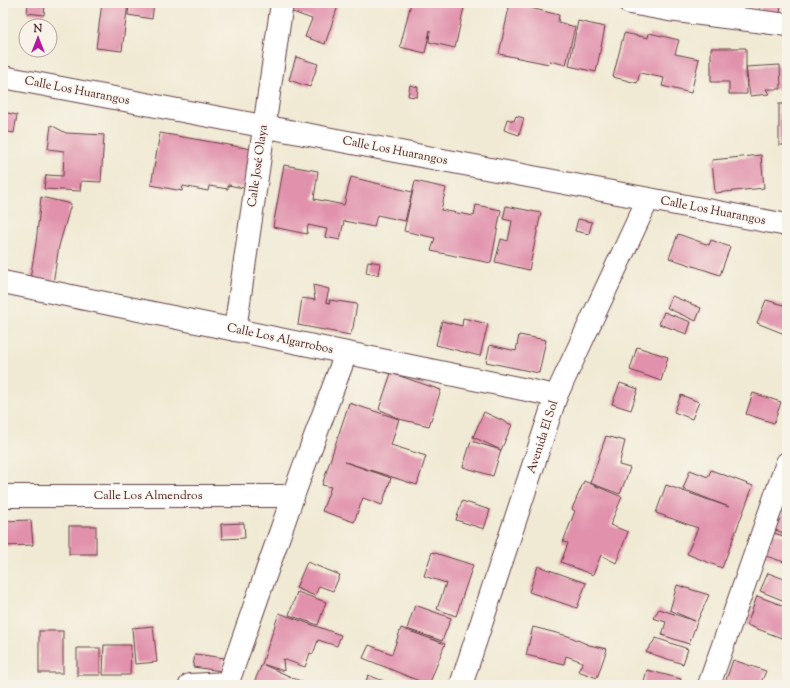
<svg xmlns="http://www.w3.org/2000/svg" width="790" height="688" font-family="'Sorts Mill Goudy',serif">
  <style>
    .building { fill: #e191ac }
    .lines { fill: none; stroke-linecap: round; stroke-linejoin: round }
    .minor-casing { stroke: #633d44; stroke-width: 24 }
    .minor { stroke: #fff; stroke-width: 22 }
    .labels { text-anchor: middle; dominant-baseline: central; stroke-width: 3; stroke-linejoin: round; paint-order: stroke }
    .street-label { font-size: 12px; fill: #4a1f2b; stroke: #f7f3e8 }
  </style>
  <rect width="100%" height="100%" fill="#f7f3e8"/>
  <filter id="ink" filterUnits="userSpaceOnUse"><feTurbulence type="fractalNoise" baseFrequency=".025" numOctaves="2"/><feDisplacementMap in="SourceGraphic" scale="8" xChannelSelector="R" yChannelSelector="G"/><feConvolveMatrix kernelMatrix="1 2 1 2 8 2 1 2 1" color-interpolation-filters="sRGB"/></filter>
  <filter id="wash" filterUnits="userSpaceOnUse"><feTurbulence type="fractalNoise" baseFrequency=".012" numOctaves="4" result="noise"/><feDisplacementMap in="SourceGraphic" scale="16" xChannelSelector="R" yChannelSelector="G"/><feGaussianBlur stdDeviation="0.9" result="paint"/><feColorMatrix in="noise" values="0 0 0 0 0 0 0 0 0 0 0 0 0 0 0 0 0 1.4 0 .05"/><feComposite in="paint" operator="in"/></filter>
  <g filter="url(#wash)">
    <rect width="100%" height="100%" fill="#f0ead4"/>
    <g id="blocks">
      <!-- building -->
      <g class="building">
        <polygon points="28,3 45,3 44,15 27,13"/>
        <polygon points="102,3 128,3 122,51 96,48"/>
        <polygon points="129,3 154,3 152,19 128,15"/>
        <polygon points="289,3 339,3 325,44 305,37 312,19 287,10"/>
        <polygon points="411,3 465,3 455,48 429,42 430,30 425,53 400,47"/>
        <polygon points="510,3 559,15 558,22 575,27 566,65 550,61 549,64 499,54"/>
        <polygon points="695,3 735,3 734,15"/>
        <polygon points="760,3 781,3 780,15 760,14"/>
        <polygon points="578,21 605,27 596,72 569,66"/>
        <polygon points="624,33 648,38 649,33 679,40 675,54 699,59 691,93 662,86 664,78 640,73 637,83 613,77"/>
        <polygon points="711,48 746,48 746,67 780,65 781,89 766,89 769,94 750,96 746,67 747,94 729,94 729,82 711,82"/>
        <polygon points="296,57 318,64 310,87 289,80"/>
        <polygon points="410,85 418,87 417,97 408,96"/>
        <rect x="779" y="104" width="8" height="41"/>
        <polygon points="3,112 17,115 14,133 3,131"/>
        <polygon points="516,116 524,118 519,135 504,130 507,119 514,121"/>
        <polygon points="51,125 66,133 104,135 101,182 81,181 80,191 44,189 46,175 63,176 64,151 48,149"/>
        <polygon points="160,133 257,150 249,189 228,185 228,189 209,186 208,191 183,186 182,191 151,185"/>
        <polygon points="761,155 764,188 715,193 712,160"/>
        <polygon points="284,165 318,171 314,199 344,205 351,177 412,192 405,221 377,215 374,227 344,221 340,240 325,237 327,229 308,225 307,234 273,227"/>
        <polygon points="415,181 446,188 441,210 474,216 476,205 501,210 491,263 431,251 435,238 404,231"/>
        <polygon points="41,197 71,204 59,246 53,283 30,279 36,243"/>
        <polygon points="506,206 541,213 529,270 495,262 501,239 508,241 512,221 503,219"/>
        <polygon points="578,219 592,222 589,234 575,231"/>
        <polygon points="678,234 709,245 711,240 730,247 720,275 669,258"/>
        <polygon points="368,261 380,263 378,275 366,273"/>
        <polygon points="313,285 329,289 326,302 330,303 329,300 357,304 353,328 350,335 298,325 302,298 315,300"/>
        <polygon points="672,296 701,308 696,321 667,308"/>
        <polygon points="766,300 787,306 787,335 757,323"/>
        <polygon points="664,312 691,322 687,334 659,324"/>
        <polygon points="463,318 488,324 480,356 436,345 442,321 462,326"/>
        <polygon points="519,335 546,340 539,373 486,362 490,345 516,351"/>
        <polygon points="637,347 668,357 661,381 630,370"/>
        <polygon points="391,373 441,390 429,426 399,419 379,409"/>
        <polygon points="620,383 638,389 631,410 612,404"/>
        <polygon points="753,393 781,402 774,423 746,414"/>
        <polygon points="681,395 699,402 692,419 674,412"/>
        <polygon points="349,403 399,419 391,445 426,456 417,485 345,462 391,478 382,505 363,498 354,522 322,511 331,487 322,485"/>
        <polygon points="484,412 512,425 501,450 473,437"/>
        <polygon points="606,436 625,441 619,465 630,468 620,494 590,483"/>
        <polygon points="471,441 501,450 493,476 463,467"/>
        <polygon points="690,470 708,477 711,470 753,486 722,568 687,554 698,528 656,513 666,485 729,507 683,489"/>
        <polygon points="584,481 622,497 610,525 628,532 616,563 601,555 593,575 561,562 568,543 563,542 575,511 572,509"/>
        <polygon points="462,501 490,510 484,529 456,520"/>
        <polygon points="785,503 787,504 787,534 775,530"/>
        <polygon points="31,520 33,545 3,546 3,521"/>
        <polygon points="244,523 245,538 222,539 221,524"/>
        <rect x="69" y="526" width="27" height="28"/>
        <polygon points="771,532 787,537 787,563 763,555"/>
        <polygon points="432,552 473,565 456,616 437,609 446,583 424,576"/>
        <polygon points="307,562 340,575 333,591 319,586 315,596 296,588"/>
        <polygon points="538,566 586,583 577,608 529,592"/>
        <polygon points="768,573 787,580 787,602 760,591"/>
        <polygon points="677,585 709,595 697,622 689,644 662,635 666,622 653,618 659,609 695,621 670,610"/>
        <polygon points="297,592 326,602 318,625 289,615"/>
        <polygon points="757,596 787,607 787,640 747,625"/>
        <polygon points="415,605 451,618 442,641 407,629"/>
        <polygon points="279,613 341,635 337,646 318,640 313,654 310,653 305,667 283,659 284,671 262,664 309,685 253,685 262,664"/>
        <polygon points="153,626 157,662 135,664 132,628"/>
        <polygon points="533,627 568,636 589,645 607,649 597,678 578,671 583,662 566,656 564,664 526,655"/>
        <polygon points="401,628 445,644 429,685 363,658 369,645 392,654"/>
        <rect x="39" y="631" width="24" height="42"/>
        <polygon points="656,638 688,649 683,664 646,652"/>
        <polygon points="104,645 131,645 130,675 103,675"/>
        <rect x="77" y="648" width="23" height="27"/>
        <polygon points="195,654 224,658 222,671 193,667"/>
        <polygon points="733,660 766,671 760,685 721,685 722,683 725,683"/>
        <polygon points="647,670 681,679 679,685 643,685"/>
        <polygon points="368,675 394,685 365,685"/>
      </g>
    </g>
  </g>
  <g filter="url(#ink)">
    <use href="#blocks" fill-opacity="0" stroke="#633d44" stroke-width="1"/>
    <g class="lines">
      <defs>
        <g id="minor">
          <polyline points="630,3 669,10 787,25"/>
          <polyline points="3,77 787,225"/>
          <polyline points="3,282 556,396"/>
          <polyline points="235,330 282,3"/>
          <polyline points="3,496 293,496"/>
          <polyline points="190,685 227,683"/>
          <polyline points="227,685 293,496 346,353"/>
          <polyline points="461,685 556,396 648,199"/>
          <polyline points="709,685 787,463"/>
        </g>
      </defs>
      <!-- minor casing -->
      <use href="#minor" class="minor-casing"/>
      <!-- minor -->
      <use href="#minor" class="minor"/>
    </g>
  </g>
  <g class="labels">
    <!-- street labels -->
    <g class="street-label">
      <text transform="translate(77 91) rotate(11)">Calle Los Huarangos</text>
      <text transform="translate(395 151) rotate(11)">Calle Los Huarangos</text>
      <text transform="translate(258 166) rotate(-82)">Calle José Olaya</text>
      <text transform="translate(713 211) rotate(11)">Calle Los Huarangos</text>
      <text transform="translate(280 339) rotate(12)">Calle Los Algarrobos</text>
      <text transform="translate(543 437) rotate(-72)">Avenida El Sol</text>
      <text x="148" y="496">Calle Los Almendros</text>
    </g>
  </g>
  <!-- margin -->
  <rect width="790" height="688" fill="none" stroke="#f7f3e8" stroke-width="16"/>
  <!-- north arrow -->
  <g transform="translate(38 38)"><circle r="19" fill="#f7f3e8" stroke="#b29e9c"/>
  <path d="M0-3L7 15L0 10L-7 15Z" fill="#b5179e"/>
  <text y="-6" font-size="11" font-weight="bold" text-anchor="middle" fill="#4a1f2b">N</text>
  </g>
</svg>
